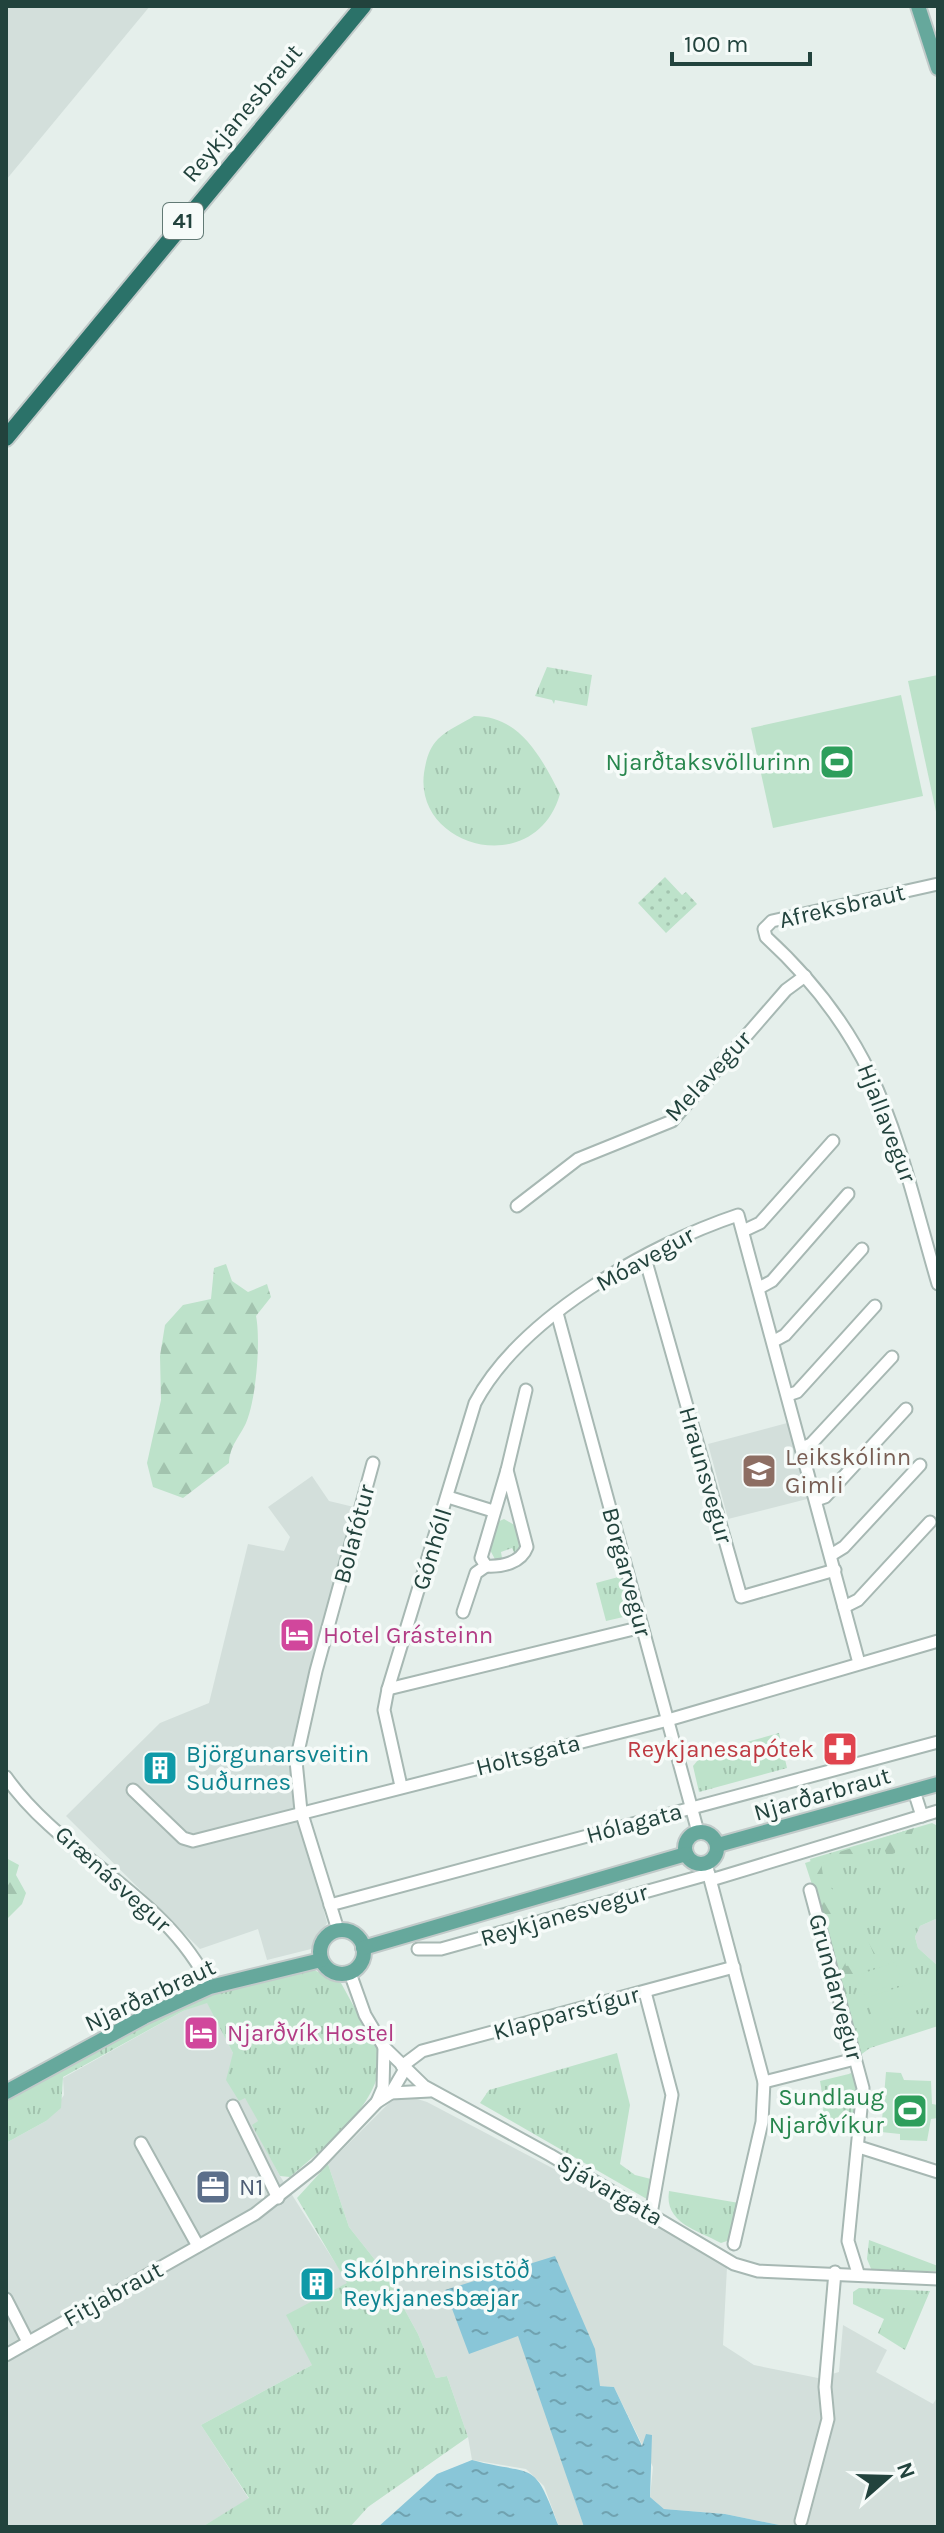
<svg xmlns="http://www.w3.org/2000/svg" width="944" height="2533" font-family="Karla,sans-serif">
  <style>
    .built { fill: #d3dfdb }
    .grass { fill: url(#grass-tufts) }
    .forest { fill: url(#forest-firs) }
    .garden { fill: url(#garden-dots) }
    .pitch { fill: #bde2ca }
    .water { fill: url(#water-ripples) }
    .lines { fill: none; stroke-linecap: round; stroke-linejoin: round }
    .minor-casing { stroke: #a7b8b3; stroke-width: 15 }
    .major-casing { stroke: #c1cac9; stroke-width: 18 }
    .highway-casing { stroke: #c1cac9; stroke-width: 20 }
    .minor { stroke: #fff; stroke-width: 11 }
    .major { stroke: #66a89c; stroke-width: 14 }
    .highway { stroke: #2b7269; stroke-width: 16 }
    .labels { text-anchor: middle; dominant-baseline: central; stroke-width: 7; stroke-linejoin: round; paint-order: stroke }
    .shield { fill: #f6fbf9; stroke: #627a75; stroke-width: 2 }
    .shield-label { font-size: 22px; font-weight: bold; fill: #22433d }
    .street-label { font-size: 24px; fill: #22433d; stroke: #f6fbf9 }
    .leisure-label { font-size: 24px; fill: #27864d; stroke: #f6fbf9; text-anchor: end }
    .education-label { font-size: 24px; fill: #785e54; stroke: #f6fbf9; text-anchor: start }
    .hotel-label { font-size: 24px; fill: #b23c85; stroke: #f6fbf9; text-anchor: start }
    .health-label { font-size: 24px; fill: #be3a42; stroke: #f6fbf9; text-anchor: end }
    .culture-label { font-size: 24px; fill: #0d838f; stroke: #f6fbf9; text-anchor: start }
    .service-label { font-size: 24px; fill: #4e5e75; stroke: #f6fbf9; text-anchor: start }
  </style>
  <defs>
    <pattern id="grass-tufts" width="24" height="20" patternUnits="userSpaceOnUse" patternTransform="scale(2)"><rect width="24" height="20" fill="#bde2ca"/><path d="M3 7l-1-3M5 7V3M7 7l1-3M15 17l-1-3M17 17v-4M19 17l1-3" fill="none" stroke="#a2c3ae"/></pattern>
    <pattern id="forest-firs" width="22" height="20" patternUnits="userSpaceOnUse" patternTransform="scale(2)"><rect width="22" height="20" fill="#bde2ca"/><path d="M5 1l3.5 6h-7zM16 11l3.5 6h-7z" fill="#a2c3ae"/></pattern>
    <pattern id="garden-dots" width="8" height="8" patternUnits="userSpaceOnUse" patternTransform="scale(2)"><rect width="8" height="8" fill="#bde2ca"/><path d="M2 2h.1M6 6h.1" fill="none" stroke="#a2c3ae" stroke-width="1.8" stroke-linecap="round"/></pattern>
    <pattern id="water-ripples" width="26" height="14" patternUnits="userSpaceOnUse" patternTransform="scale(2)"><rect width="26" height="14" fill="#89c6d8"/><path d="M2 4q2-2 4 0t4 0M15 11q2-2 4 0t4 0" fill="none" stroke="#70a2b0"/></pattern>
  </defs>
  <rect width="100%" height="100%" fill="#e5efeb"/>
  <!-- built -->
  <g class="built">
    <polygon points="6,6 150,6 6,180"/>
    <polygon points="791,1422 811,1498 728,1519 708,1444"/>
    <polygon points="312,1476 329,1501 358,1508 294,1794 327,1923 311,1949 267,1960 258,1929 200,1949 66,1816 160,1723 209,1703 248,1544 284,1551 290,1537 268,1507"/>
    <polygon points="938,1918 938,1966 918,1948 915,1937 920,1926"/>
    <polygon points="207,2002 233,2053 245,2097 259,2121 253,2125 280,2176 348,2283 312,2365 201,2425 249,2499 202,2527 6,2527 6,2143 46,2121 64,2095 63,2078 183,2011"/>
    <polygon points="411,2097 427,2102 594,2190 727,2267 723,2345 754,2365 818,2378 839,2372 843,2325 887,2350 876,2372 933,2404 938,2396 938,2527 789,2527 725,2514 664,2509 650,2497 653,2467 614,2387 600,2386 544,2407 584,2527 559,2527 544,2486 526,2469 472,2460 468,2437 447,2376 436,2378 418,2334 383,2270 349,2227 328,2164 391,2101"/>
  </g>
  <!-- grass -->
  <g class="grass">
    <polygon points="547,667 592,675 587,706 555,700 554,704 552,700 535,696"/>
    <path d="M474,716C520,716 541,757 560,794C535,880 414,848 424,773C426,760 429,748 438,739C447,730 463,723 474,716Z"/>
    <polygon points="504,1519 518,1527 519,1549 515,1554 512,1548 501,1552 502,1558 496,1561 490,1550 495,1523"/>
    <polygon points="622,1576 632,1615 606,1621 596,1583"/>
    <polygon points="779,1733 787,1768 699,1792 693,1766 703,1754"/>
    <polygon points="932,1823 938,1826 938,1918 920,1926 915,1937 918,1948 938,1966 938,2026 870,2048 855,2059 810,1859"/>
    <path d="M308,1967L341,1983L380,2054C383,2104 324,2147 290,2177L280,2176L252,2125L258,2121L245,2098L239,2101L226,2080L233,2053L207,2003L183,2011L63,2077L61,2108L46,2121L6,2143V2098L147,2020L208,1993Z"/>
    <polygon points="617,2053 630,2105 620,2164 635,2175 655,2180 652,2202 480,2103 489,2090"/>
    <polygon points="857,2072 860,2083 858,2128 821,2125 824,2103 820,2081"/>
    <polygon points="328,2164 349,2227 383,2270 418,2334 436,2378 447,2376 468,2437 368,2507 350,2527 202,2527 249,2498 201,2425 312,2365 286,2315 347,2283 297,2198"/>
    <path d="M669,2191L739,2203L733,2239L721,2243C697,2230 664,2223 669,2191Z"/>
    <polygon points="869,2240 938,2266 938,2271 872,2271 867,2259"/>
    <polygon points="859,2288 930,2291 905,2350 878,2333 884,2319 853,2304 853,2292"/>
  </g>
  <!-- forest -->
  <g class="forest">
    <path d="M226,1264L232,1281L248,1292L267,1284L271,1297L256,1316C261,1340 256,1401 246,1423C239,1438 230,1445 229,1463L183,1498L153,1487L147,1463L161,1400L160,1356L165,1325L183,1305L211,1299L214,1268Z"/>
    <path d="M914,1828L910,1839L896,1844L895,1853L887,1856L884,1848C870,1847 861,1850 852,1861L843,1855L821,1863L824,1881L841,1898L833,1915L846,1966L877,1962L865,1933L872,1935L889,1964L842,1977L805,1863Z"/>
    <polygon points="6,1858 19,1865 16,1875 26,1893 22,1904 6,1920"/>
  </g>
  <!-- garden -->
  <polygon class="garden" points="665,877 682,895 686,892 697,904 666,933 638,903"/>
  <!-- pitch -->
  <g class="pitch">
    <polygon points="938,675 938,821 908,681"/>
    <polygon points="901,695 923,796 773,828 751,728"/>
    <polygon points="895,1962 902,1981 863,1995 856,1976"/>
    <polygon points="918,1981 927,2007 875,2024 866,1998"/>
    <polygon points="886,2072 901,2073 904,2080 931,2081 932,2104 938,2105 938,2118 931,2119 927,2141 900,2140 900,2134 881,2132"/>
  </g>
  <!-- water -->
  <g class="water">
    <polygon points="555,2256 595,2349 600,2386 614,2387 642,2446 646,2434 652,2435 650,2497 664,2509 725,2514 789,2527 584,2527 518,2336 469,2354 445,2290"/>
    <path d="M472,2460C536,2477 533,2457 559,2527H378L437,2474Z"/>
  </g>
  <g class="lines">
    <defs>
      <g id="minor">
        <path d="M938,884L772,921L764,929L766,937C884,1045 896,1140 938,1284"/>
        <polyline points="517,1206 578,1159 672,1121 786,990 805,976"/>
        <polyline points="743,1231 760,1223 833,1141"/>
        <polyline points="645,1258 741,1597 835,1570"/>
        <polyline points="759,1288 772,1281 848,1194"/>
        <polyline points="557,1313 698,1832"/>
        <polyline points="774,1341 785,1335 862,1249"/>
        <polyline points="788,1395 797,1392 875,1306"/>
        <polyline points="802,1448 811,1444 892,1357"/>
        <path d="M507,1470L527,1547C521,1563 502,1567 486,1566L481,1558Z"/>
        <polyline points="507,1470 526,1390"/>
        <polyline points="448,1497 493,1511"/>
        <polyline points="816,1500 825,1497 906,1409"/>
        <polyline points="831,1555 844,1547 920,1465"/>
        <polyline points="844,1607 858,1600 930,1522"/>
        <polyline points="463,1612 476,1573 486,1566"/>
        <polyline points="388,1689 642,1627"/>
        <path d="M6,1777C62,1857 168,1896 210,1987"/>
        <path d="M401,1786L384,1710L388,1689L475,1403C520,1318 648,1245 738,1215L859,1663"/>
        <polyline points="133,1790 183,1838 193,1841 668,1720 938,1641"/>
        <polyline points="914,1791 922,1816"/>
        <polyline points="706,1864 764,2082 762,2122 734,2244"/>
        <polyline points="711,1880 938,1811"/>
        <polyline points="810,1890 863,2088 848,2241 858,2273"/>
        <polyline points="330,1905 938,1742"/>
        <polyline points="338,1930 301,1811 296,1761 316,1671 373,1463"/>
        <polyline points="418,1949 441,1949 709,1874"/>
        <polyline points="350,1973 365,2015 384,2047 424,2086 550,2155 734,2264 758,2271 938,2279"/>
        <polyline points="645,1992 672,2095 651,2214"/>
        <polyline points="402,2066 422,2051 734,1967"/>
        <polyline points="764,2082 855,2059"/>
        <polyline points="391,2093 430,2091"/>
        <polyline points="377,2102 383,2088 384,2047"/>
        <polyline points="233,2106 278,2198"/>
        <polyline points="141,2143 198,2246"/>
        <polyline points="859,2147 938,2172"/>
        <polyline points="6,2299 28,2342"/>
        <polyline points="6,2355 255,2214 316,2166 377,2102 391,2093 405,2069"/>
        <polyline points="801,2521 828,2419 825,2387 835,2272"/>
      </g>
      <g id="major">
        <polyline points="918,6 938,68"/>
        <circle cx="701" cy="1848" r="16"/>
        <polyline points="718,1845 938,1784"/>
        <circle cx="342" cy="1952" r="22"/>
        <polyline points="363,1948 686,1854"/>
        <polyline points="6,2092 144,2017 210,1987 321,1960"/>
      </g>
      <polyline id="highway" points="6,438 363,6"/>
    </defs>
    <!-- minor casing -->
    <use href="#minor" class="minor-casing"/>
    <!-- major casing -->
    <use href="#major" class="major-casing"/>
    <!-- highway casing -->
    <use href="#highway" class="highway-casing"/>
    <!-- minor -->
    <use href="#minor" class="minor"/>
    <!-- major -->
    <use href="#major" class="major"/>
    <!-- highway -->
    <use href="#highway" class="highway"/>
  </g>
  <!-- icons -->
  <defs>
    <symbol id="stadium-square" viewBox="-11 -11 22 22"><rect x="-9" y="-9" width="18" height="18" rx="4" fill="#2e9e5b" stroke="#f6fbf9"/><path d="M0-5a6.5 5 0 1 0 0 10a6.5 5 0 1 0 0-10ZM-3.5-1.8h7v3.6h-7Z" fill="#fff"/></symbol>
    <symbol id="school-square" viewBox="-11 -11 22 22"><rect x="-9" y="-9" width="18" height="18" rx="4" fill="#8d6e63" stroke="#f6fbf9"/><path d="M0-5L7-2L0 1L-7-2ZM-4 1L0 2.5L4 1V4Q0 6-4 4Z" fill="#fff"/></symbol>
    <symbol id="hotel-square" viewBox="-11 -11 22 22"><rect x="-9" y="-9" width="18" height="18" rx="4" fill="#d1479c" stroke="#f6fbf9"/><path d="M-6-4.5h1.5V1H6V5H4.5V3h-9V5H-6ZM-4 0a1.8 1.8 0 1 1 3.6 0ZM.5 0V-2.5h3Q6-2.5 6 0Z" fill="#fff"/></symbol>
    <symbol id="pharmacy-square" viewBox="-11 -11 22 22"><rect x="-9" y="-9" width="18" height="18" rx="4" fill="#e0444e" stroke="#f6fbf9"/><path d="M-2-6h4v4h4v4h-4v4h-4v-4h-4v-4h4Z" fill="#fff"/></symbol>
    <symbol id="building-square" viewBox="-11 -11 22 22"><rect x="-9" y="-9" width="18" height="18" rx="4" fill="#0f9aa8" stroke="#f6fbf9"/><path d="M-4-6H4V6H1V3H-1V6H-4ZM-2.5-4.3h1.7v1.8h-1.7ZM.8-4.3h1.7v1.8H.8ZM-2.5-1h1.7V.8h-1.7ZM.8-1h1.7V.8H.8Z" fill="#fff"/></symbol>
    <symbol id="office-square" viewBox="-11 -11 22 22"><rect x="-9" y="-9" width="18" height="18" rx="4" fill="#5c6f8a" stroke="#f6fbf9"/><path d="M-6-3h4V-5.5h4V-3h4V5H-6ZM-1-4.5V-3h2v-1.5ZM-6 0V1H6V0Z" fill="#fff"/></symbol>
  </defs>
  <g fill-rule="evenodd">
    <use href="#stadium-square" x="817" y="742" width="40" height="40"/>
    <use href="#school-square" x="739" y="1451" width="40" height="40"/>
    <use href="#hotel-square" x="277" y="1615" width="40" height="40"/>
    <use href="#pharmacy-square" x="820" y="1729" width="40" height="40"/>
    <use href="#building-square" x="140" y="1748" width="40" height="40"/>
    <use href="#hotel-square" x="181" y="2013" width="40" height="40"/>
    <use href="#stadium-square" x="890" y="2091" width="40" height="40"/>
    <use href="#office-square" x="193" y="2167" width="40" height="40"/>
    <use href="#building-square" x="297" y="2264" width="40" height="40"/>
  </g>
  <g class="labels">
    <!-- shield labels -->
    <rect class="shield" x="163" y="203" width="40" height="36" rx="6"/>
    <g class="shield-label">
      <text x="183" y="221">41</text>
    </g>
    <!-- street labels -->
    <g class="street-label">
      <text transform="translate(242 113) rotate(-50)">Reykjanesbraut</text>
      <text transform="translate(842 906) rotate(-13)">Afreksbraut</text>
      <text transform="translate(708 1076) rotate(-47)">Melavegur</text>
      <text transform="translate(887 1123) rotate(69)">Hjallavegur</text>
      <text transform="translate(645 1259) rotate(-29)">Móavegur</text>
      <text transform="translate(706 1475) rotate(74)">Hraunsvegur</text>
      <text transform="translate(354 1534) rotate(-75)">Bolafótur</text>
      <text transform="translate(432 1549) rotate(-73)">Gónhóll</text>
      <text transform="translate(627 1572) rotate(75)">Borgarvegur</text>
      <text transform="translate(528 1755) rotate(-14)">Holtsgata</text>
      <text transform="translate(822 1794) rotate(-16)">Njarðarbraut</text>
      <text transform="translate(634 1823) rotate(-15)">Hólagata</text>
      <text transform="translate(113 1879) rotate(42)">Grænásvegur</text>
      <text transform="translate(564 1915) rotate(-16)">Reykjanesvegur</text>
      <text transform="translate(836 1987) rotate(75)">Grundarvegur</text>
      <text transform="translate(150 1995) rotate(-25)">Njarðarbraut</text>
      <text transform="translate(566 2013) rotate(-15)">Klapparstígur</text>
      <text transform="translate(610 2190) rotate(30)">Sjávargata</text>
      <text transform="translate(113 2294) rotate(-29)">Fitjabraut</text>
    </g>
    <!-- leisure labels -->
    <g class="leisure-label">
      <text x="811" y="762">Njarðtaksvöllurinn</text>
      <text x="884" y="2097">Sundlaug<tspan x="884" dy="28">Njarðvíkur</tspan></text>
    </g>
    <!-- education labels -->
    <g class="education-label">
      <text x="785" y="1457">Leikskólinn<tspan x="785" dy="28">Gimli</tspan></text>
    </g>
    <!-- hotel labels -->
    <g class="hotel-label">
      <text x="323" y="1635">Hotel Grásteinn</text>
      <text x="227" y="2033">Njarðvík Hostel</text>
    </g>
    <!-- health labels -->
    <g class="health-label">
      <text x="814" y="1749">Reykjanesapótek</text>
    </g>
    <!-- culture labels -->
    <g class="culture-label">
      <text x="186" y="1754">Björgunarsveitin<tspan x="186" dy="28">Suðurnes</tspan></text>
      <text x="343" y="2270">Skólphreinsistöð<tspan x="343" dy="28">Reykjanesbæjar</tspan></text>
    </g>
    <!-- service labels -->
    <g class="service-label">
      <text x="239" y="2187">N1</text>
    </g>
  </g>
  <!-- border -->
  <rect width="944" height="2533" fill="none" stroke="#22433d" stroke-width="16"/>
  <!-- north arrow -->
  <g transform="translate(888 2477) rotate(70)" stroke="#f6fbf9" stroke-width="6" paint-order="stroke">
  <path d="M0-6L14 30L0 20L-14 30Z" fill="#22433d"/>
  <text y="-12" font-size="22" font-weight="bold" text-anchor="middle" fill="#22433d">N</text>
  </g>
  <!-- scale -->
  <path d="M672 52v12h138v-12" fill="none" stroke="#22433d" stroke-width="4"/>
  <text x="684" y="52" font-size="24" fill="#22433d" stroke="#f6fbf9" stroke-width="6" paint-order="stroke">100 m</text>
</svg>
